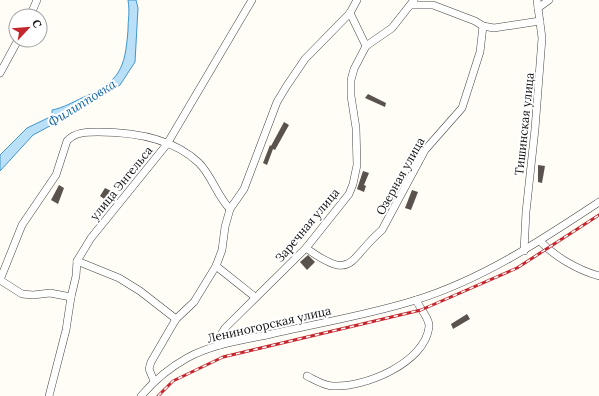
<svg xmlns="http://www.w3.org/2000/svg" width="599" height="396" font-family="Lora,serif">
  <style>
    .water { fill: #b9e0f7; stroke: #3f96cf }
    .building { fill: #5a524d }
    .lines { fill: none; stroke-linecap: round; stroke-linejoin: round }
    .minor-casing { stroke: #444; stroke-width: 8 }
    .minor { stroke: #fff; stroke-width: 7 }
    .rail-casing { stroke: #c4262e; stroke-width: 3 }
    .rail { stroke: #fff; stroke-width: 1.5; stroke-dasharray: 4.5; stroke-linecap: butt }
    .labels { text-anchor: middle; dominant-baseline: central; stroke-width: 4; stroke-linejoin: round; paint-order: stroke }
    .street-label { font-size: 12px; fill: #111; stroke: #fff }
    .water-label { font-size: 13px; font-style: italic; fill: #1768a6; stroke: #fff }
  </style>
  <rect width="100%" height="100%" fill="#fffdf5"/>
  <!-- water -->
  <path class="water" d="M128,0H136L138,8L135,62L120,85L87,106L33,135L0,171V155L27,128L52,116V110C63,108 73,102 84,97C120,81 125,69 128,30C128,19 130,12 128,0Z"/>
  <!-- building -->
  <g class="building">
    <polygon points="368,94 386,103 385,107 365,98"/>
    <polygon points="284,122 289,125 275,150 273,149 267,165 263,163 270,145 271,146"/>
    <polygon points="538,165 545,166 542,183 538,182"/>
    <polygon points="363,171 369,173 364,185 366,186 364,192 357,189"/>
    <polygon points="59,185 64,188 58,204 51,200"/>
    <polygon points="105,188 113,192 107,201 100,196"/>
    <polygon points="412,190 418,192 411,210 405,208"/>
    <polygon points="308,255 315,262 307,270 300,262"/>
    <polygon points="467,314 470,319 453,329 451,324"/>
  </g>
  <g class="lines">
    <defs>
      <g id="minor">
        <polyline points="411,5 433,5 475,21 483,26 494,28 540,21"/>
        <polyline points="538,8 549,0"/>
        <polyline points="350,13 366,46"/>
        <polyline points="30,16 37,0"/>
        <polyline points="0,73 18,40"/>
        <path d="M540,241C555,257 578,270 599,276"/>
        <path d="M306,248C354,283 348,259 382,230L425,150L462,108L480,52L483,26"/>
        <polyline points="524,251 526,212 535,129 542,38 537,0"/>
        <polyline points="77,261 119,278 140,291 176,319"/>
        <polyline points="216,266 255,297"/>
        <path d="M0,280L22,225L56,175L67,141C75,132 87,132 98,132C133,132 173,138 199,163C212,176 217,196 230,209"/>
        <polyline points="0,280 22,294 33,295 50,293 71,297"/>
        <polyline points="220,345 220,336 225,328 306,248 349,194 353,184 357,165 356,128 351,96 351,80 354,69 366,46 392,28 414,0"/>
        <path d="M307,376C315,380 324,386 333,386C364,388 425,363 429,327C430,319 419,307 416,300"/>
        <polyline points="154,381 149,369 151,362 176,319 194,302 216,266 222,250 225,227 230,209 244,189 277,102 286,87 305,59 350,13 357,0"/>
        <polyline points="49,396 66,330 71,297 76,276 77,261 91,238 167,144 252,0"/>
        <path d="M141,396C154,381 169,368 187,358C212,344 243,340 271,334C319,323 368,315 416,300C483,279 540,241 599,202"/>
      </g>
    </defs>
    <!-- minor casing -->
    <use href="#minor" class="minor-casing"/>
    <!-- minor -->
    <use href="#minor" class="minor"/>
    <defs>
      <polyline id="rail" points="158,396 173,381 223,357 421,310 517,268 599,215"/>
    </defs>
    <!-- rail casing -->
    <use href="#rail" class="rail-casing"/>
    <!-- rail -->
    <use href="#rail" class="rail"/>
  </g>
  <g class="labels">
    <!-- street labels -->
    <g class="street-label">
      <text transform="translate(524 124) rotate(-84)">Тишинская улица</text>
      <text transform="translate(400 176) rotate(-61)">Озерная улица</text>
      <text transform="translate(121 183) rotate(-51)">улица Энгельса</text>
      <text transform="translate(307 225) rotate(-50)">Заречная улица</text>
      <text transform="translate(269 324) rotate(-13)">Лениногорская улица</text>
    </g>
    <!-- water labels -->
    <g class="water-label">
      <text transform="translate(82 103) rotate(-32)">Филипповка</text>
    </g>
  </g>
  <!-- north arrow -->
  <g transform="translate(28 28) rotate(64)"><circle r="19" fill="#ffffff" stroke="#a0a0a0"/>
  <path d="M0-3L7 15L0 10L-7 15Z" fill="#c4262e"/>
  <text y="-6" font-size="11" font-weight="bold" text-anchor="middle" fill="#111111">С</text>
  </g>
</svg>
